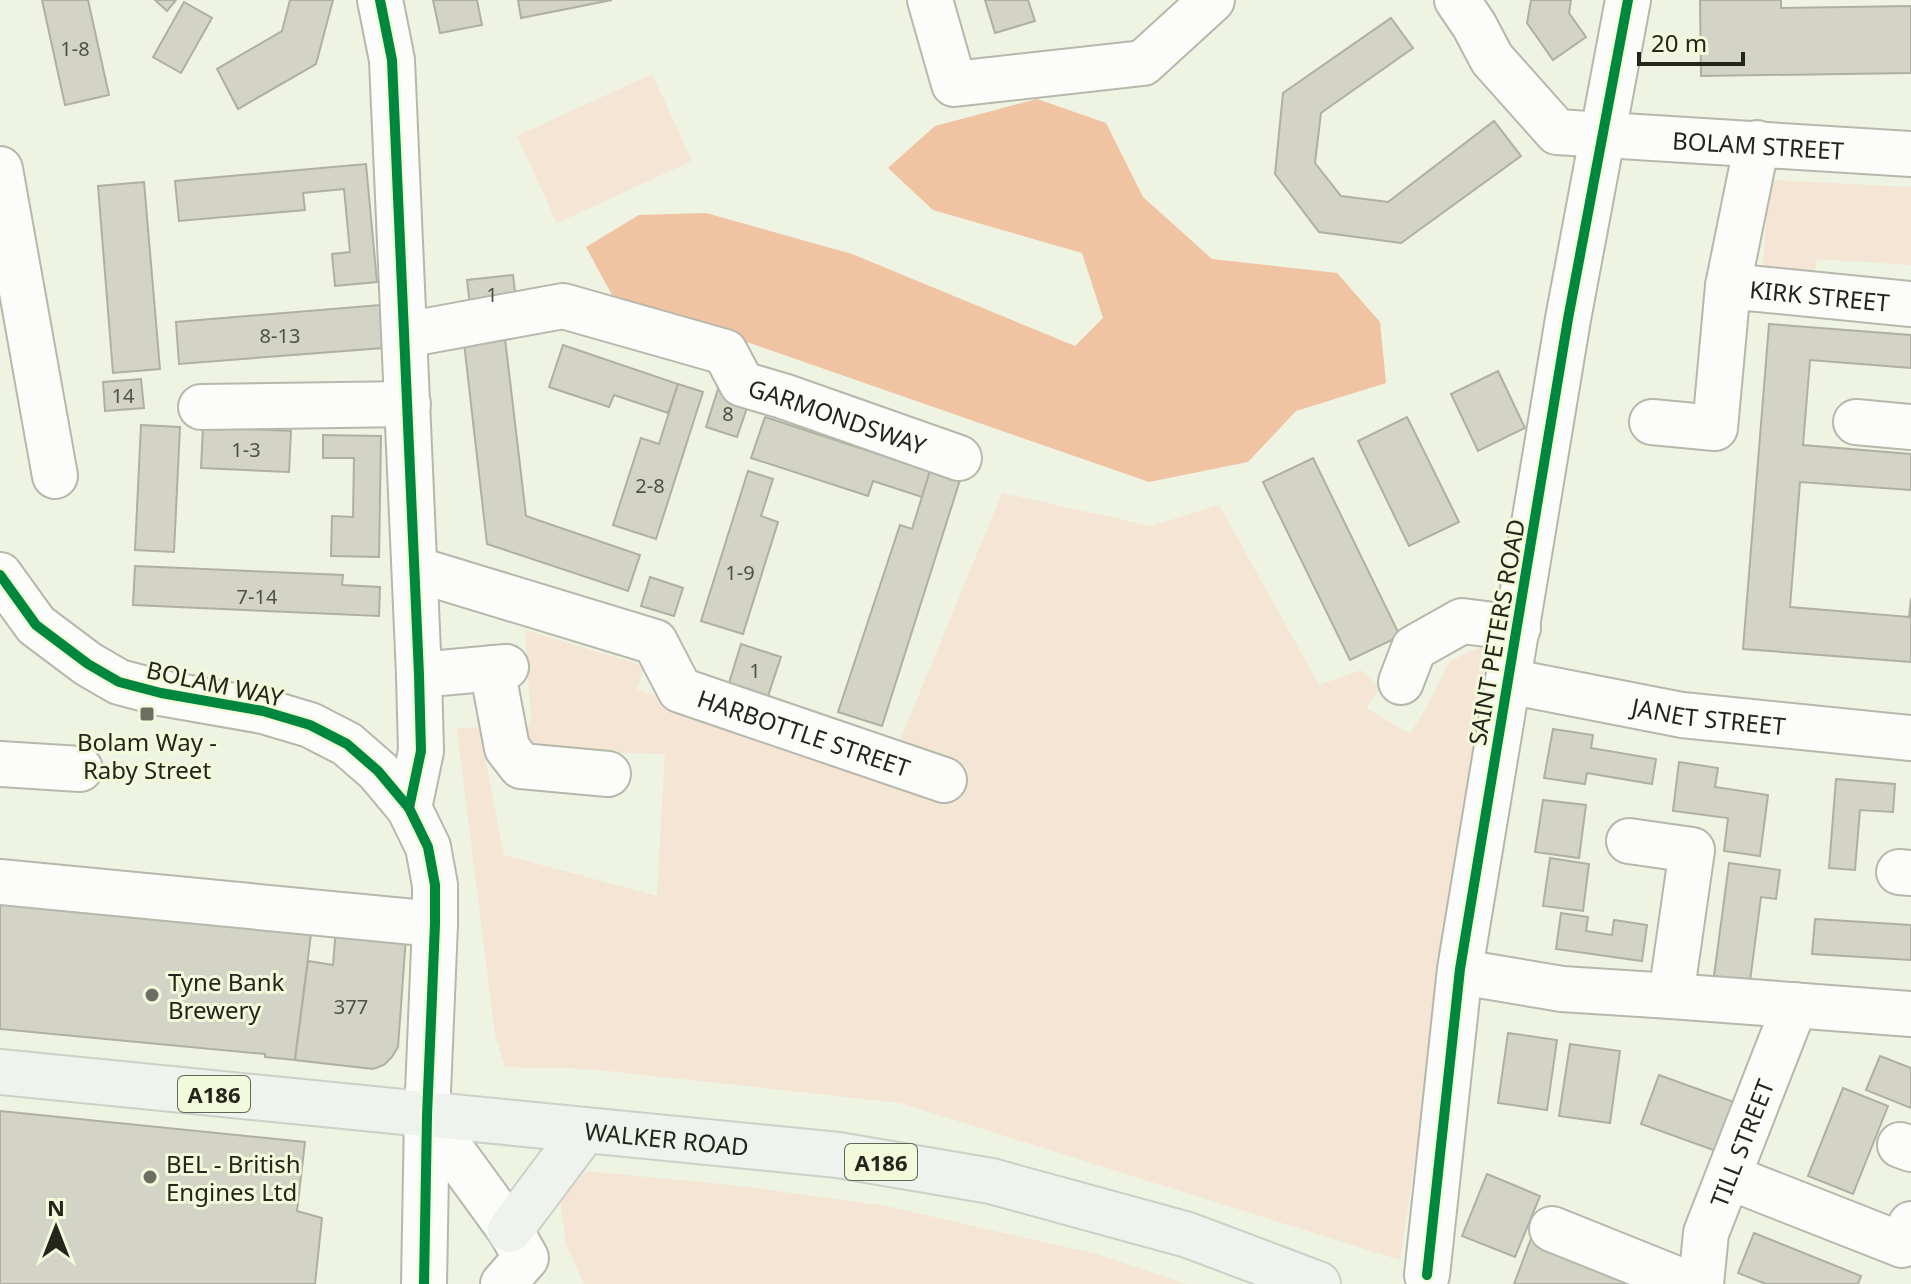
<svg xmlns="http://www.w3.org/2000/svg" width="1911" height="1284" font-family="'Noto Sans',sans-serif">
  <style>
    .green { fill: #f4e5d5 }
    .forest { fill: #f0c3a2 }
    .building { fill: #d3d3c6; stroke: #b0afa3; stroke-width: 2 }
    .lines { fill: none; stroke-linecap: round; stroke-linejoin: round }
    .minor-casing { stroke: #b5b8ab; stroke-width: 48 }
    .major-casing { stroke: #cdd0c7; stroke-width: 48 }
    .minor { stroke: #fcfdfb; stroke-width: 44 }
    .major { stroke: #eef3ed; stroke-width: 44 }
    .cycleway-casing { stroke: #f2fadb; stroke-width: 15 }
    .cycleway { stroke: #00873e; stroke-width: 10 }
    .poi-dot { fill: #6b6e61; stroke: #f2fadb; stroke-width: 3 }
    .labels { text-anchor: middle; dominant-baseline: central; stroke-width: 6; stroke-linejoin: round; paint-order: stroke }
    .number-label { font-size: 20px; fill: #505146 }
    .shield { fill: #f2fadb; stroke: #626655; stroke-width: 2 }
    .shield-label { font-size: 22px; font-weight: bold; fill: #24261b }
    .street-label { font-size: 24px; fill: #24261b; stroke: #f2fadb }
    .poi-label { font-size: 24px; fill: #24261b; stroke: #f2fadb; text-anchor: start }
  </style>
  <rect width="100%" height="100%" fill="#eef3e2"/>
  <!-- green -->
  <g class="green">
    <polygon points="652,74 692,161 557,223 517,136"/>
    <polygon points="1770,180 1911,187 1911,265 1817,259 1814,273 1762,270"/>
    <polygon points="1002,493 1151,526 1219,505 1319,685 1361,670 1380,689 1366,708 1410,734 1426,708 1450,661 1492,642 1400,1260 900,1103 590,1069 505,1067 495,1034 457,728 495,727 507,748 483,748 504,855 657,896 665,754 522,750 531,718 525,630 645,666 637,689 949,802 960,767 899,743"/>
    <polygon points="586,1171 732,1185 886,1206 1096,1254 1186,1284 584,1284 566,1244 560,1201"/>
  </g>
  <!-- forest -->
  <polygon class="forest" points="1037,99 1106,123 1143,197 1212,259 1337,273 1380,322 1386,383 1296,411 1248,462 1149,482 612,295 586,247 639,215 706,213 852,254 1075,346 1103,318 1082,253 933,210 888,168 935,126"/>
  <!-- building -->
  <g class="building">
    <polygon points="42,0 88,0 109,95 65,105"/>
    <polygon points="155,0 176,0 167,11"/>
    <polygon points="290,0 333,0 316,64 238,109 217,69 282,31"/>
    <polygon points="433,0 477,0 482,25 440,33"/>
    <polygon points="518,0 612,0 521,18"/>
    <polygon points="985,0 1028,0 1035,21 995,33"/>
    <polygon points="1531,0 1571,0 1569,13 1586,37 1553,60 1527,23"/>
    <polygon points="1700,0 1781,0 1781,8 1911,6 1911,73 1701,76"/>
    <polygon points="184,2 212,18 181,73 153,57"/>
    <polygon points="1391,18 1413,48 1321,113 1315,163 1341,196 1388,202 1494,121 1521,156 1401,243 1319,232 1275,174 1283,93"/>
    <polygon points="366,164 377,282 335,286 332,254 350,252 344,189 303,193 305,210 179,221 175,181"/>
    <polygon points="144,182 160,369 113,373 98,186"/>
    <polygon points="513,275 517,308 471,313 467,280"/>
    <polygon points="380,305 383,348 179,364 176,322"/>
    <polygon points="1769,324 1911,335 1911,368 1810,360 1803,445 1911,454 1911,490 1800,482 1790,607 1909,617 1911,598 1911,662 1743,649"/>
    <polygon points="504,330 526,516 640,555 628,591 487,544 463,334"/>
    <polygon points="563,345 678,384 668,413 614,395 609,407 549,387"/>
    <polygon points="1498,371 1525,428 1478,451 1451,394"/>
    <polygon points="141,379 144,408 105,411 103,382"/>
    <polygon points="678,384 703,392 656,539 613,525 641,438 659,444"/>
    <polygon points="718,389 750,399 737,437 706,427"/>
    <polygon points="765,417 930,471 922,497 873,481 868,496 751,458"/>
    <polygon points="1407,417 1459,522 1409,546 1358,441"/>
    <polygon points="141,425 180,427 174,552 135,550"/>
    <polygon points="203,427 291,431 289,472 201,468"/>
    <polygon points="323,435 381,436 379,557 331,556 332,516 353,517 354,458 323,458"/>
    <polygon points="1313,458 1400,636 1350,660 1263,482"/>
    <polygon points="748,471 773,479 761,516 778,522 743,634 701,621"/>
    <polygon points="930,471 960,480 882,726 838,712 900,525 912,529"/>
    <polygon points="135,566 343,575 342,585 380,587 379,616 133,605"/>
    <polygon points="650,577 683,588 674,616 641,606"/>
    <polygon points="741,644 781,657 768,696 729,683"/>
    <polygon points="1553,729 1593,735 1591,748 1656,759 1652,784 1587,773 1585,784 1544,778"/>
    <polygon points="1679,762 1718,768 1715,787 1768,795 1760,856 1724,851 1728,818 1673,811"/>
    <polygon points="1836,779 1895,784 1893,812 1860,810 1855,870 1829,868"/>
    <polygon points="1543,800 1586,805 1579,858 1535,852"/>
    <polygon points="1550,858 1589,864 1583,911 1543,906"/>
    <polygon points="1729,863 1780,870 1776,899 1761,897 1750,981 1714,976"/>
    <polygon points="0,893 312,926 295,1060 265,1057 265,1054 0,1029"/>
    <polygon points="1561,913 1588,917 1586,931 1612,935 1614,920 1647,925 1642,961 1556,949"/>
    <polygon points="1815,919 1911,925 1911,960 1812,954"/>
    <polygon points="336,928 406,937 398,1047 392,1057 384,1065 373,1069 295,1060 308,961 333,965"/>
    <polygon points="1508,1033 1557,1040 1547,1110 1498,1103"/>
    <polygon points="1570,1044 1620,1051 1610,1123 1559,1116"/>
    <polygon points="1880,1056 1911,1068 1911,1108 1866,1090"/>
    <polygon points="1659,1075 1734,1102 1716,1151 1641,1124"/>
    <polygon points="1843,1088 1888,1106 1853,1194 1808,1176"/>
    <polygon points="0,1111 305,1142 297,1211 322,1218 315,1284 0,1284"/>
    <polygon points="1487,1174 1540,1196 1515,1257 1462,1236"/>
    <polygon points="1754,1233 1861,1276 1858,1284 1766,1284 1738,1273"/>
    <polygon points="1532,1236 1653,1284 1514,1284"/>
  </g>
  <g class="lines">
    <defs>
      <g id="minor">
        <polyline points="380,0 392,60 419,675 421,751 409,808"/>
        <polyline points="930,0 954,84 1143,63 1212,0"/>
        <path id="s1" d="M1457,0L1474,25L1492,59L1557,132L1911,154"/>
        <polyline points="0,169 55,476"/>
        <polyline points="1728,286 1757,143"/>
        <path id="s2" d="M405,335L563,306L725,352L742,384L783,396L959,458"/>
        <polyline points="201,407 408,404"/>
        <path id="s3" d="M1652,422L1715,428L1728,286L1911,304"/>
        <polyline points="1856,422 1911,427"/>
        <path id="s4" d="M415,569L655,642L680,690L944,780"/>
        <polyline points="0,575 36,625 88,664 119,682 161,693 263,711 310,725 347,744 378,771 409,808 428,847 435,885 435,924 427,1116 424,1284"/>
        <polyline points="492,668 507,748 521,766 608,774"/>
        <polyline points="419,675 506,667"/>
        <path id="s5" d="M1508,681L1682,715L1911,738"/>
        <polyline points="1401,682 1414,648 1462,621 1518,628"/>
        <polyline points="0,764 80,769"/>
        <polyline points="1629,841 1692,850 1671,996"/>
        <polyline points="1899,872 1911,873"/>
        <polyline points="0,882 435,924"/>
        <polyline points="1473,974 1562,989 1671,996 1911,1014"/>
        <polyline points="427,1116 510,1230 526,1258 503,1284"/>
        <polyline points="1900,1145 1911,1149"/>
        <polyline points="1729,1177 1902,1245 1911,1224"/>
        <polyline points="1552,1229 1689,1284"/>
        <polyline points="1427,1275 1460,969 1568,319 1628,0"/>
        <path id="s6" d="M1701,1284L1706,1233L1795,1005"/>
      </g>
      <g id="major">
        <path id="s7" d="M0,1072L838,1155L991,1181L1188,1235L1318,1284"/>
        <polyline points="510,1230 585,1130"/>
      </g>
    </defs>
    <!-- minor casing -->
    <use href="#minor" class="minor-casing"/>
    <!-- major casing -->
    <use href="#major" class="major-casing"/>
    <!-- minor -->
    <use href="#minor" class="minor"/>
    <!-- major -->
    <use href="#major" class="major"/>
    <defs>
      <g id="cycleway">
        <polyline points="380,0 392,60 419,675 421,751 409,808"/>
        <polyline points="0,575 36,625 88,664 119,682 161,693 263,711 310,725 347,744 378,771 409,808 428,847 435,885 435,924 427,1116 424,1284"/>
        <polyline points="1427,1275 1460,969 1568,319 1628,0"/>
      </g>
    </defs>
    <!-- cycleway casing -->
    <use href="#cycleway" class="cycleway-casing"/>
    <!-- cycleway -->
    <use href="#cycleway" class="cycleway"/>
  </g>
  <!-- markers -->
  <g class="poi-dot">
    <rect x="139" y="706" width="16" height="16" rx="4"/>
    <circle cx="152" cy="995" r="8"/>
    <circle cx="150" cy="1177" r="8"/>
  </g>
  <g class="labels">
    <!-- number labels -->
    <g class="number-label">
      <text x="75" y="48">1-8</text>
      <text x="492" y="294">1</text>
      <text x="280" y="335">8-13</text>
      <text x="123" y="395">14</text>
      <text x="728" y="413">8</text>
      <text x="246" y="449">1-3</text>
      <text x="650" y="485">2-8</text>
      <text x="740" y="572">1-9</text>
      <text x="257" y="596">7-14</text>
      <text x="755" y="670">1</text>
      <text x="351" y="1006">377</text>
    </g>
    <!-- shield labels -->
    <g class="shield">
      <rect x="178" y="1076" width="72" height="36" rx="6"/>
      <rect x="845" y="1144" width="72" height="36" rx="6"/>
    </g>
    <g class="shield-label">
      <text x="214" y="1094">A186</text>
      <text x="881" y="1162">A186</text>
    </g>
    <!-- street labels -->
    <g class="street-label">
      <text stroke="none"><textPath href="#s1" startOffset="368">BOLAM STREET</textPath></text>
      <text stroke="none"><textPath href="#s3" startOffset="298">KIRK STREET</textPath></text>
      <text stroke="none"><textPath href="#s2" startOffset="466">GARMONDSWAY</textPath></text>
      <text transform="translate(1496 632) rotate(-80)">SAINT PETERS ROAD</text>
      <text transform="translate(215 683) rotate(12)">BOLAM WAY</text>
      <text stroke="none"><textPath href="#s5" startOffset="204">JANET STREET</textPath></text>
      <text stroke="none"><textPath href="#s4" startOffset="436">HARBOTTLE STREET</textPath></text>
      <text stroke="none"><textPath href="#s7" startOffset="670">WALKER ROAD</textPath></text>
      <text stroke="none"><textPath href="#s6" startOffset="148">TILL STREET</textPath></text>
    </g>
    <!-- poi labels -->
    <g class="poi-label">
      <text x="147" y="741" text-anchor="middle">Bolam Way -<tspan x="147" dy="28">Raby Street</tspan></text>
      <text x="168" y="981">Tyne Bank<tspan x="168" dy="28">Brewery</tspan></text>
      <text x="166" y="1163">BEL - British<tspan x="166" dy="28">Engines Ltd</tspan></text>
    </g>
  </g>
  <!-- north arrow -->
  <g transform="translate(56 1228)" stroke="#f2fadb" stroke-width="6" paint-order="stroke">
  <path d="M0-6L14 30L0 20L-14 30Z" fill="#24261b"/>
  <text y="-12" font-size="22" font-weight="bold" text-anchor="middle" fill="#24261b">N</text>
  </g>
  <!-- scale -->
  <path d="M1639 52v12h104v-12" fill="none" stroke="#24261b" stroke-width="4"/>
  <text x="1651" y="52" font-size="24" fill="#24261b" stroke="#f2fadb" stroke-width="6" paint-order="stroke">20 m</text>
</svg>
